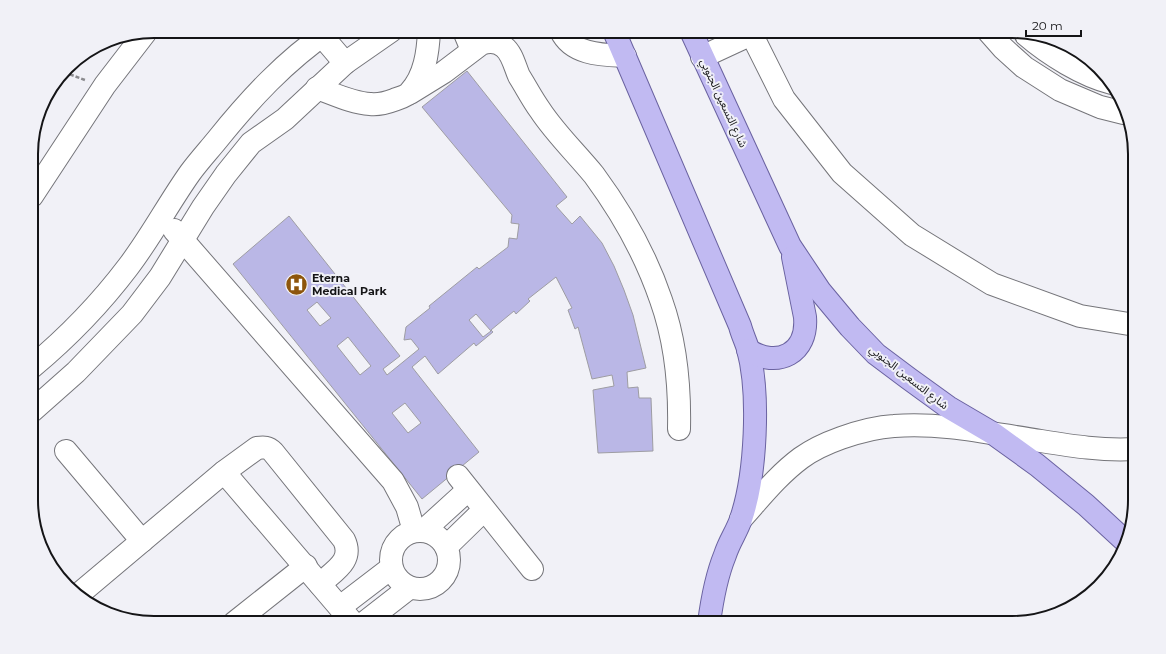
<svg xmlns="http://www.w3.org/2000/svg" width="1166" height="654" font-family="Montserrat,'Noto Sans Arabic',sans-serif">
  <style>
    .building { fill: #bab7e6; stroke: #9e9da3; fill-rule: evenodd }
    .lines { fill: none; stroke-linecap: round; stroke-linejoin: round }
    .minor-casing { stroke: #75757a; stroke-width: 24 }
    .major-casing { stroke: #6a62a0; stroke-width: 24 }
    .path { stroke: #8b8b8f; stroke-width: 2.5; stroke-dasharray: 4 2; stroke-linecap: butt }
    .minor { stroke: #fff; stroke-width: 22 }
    .major { stroke: #c1baf2; stroke-width: 22 }
    .labels { text-anchor: middle; dominant-baseline: central; stroke-width: 4; stroke-linejoin: round; paint-order: stroke }
    .street-label { font-size: 11px; fill: #151517; stroke: #f1f1f7 }
    .poi-label { font-size: 11px; font-weight: bold; fill: #151517; stroke: #f1f1f7; text-anchor: start }
    .rim { fill: none; stroke: #151517; stroke-width: 2 }
  </style>
  <rect width="100%" height="100%" fill="#f1f1f7"/>
  <!-- building -->
  <path class="building" d="M467,71L567,197L556,206L572,224L580,216L602,243L614,266L624,290L633,315L646,368L627,372L628,388L638,387L639,398H651L653,451L598,453L593,390L614,386L612,375L592,379L578,327L575,329L568,310L572,308L556,277L528,299L530,301L516,314L514,311L491,330L493,332L476,346L474,343L438,374L425,356L412,367L479,452L422,499L233,264L289,216L400,356L383,369L387,375L419,349L411,339L404,340L406,327L430,308L429,306L477,267L479,269L508,247L509,238L517,239L519,224L511,223L512,215L422,107ZM317,302L331,318L320,326L307,310ZM476,314L491,331L483,337L469,320ZM348,337L371,366L360,375L337,346ZM405,403L421,423L408,433L392,413Z"/>
  <g class="lines">
    <defs>
      <g id="minor">
        <polyline points="464,31 472,50"/>
        <path d="M561,31C572,55 603,55 625,56"/>
        <polyline points="750,31 784,99 842,173 912,235 992,284 1080,316 1135,325"/>
        <polyline points="988,31 1003,48 1024,67 1060,90 1100,107 1124,113"/>
        <path d="M1026,35C1048,54 1083,76 1112,83"/>
        <polyline points="322,36 345,63"/>
        <polyline points="702,57 758,31"/>
        <path d="M317,88C334,94 352,103 370,104C379,105 386,103 394,100C399,98 407,96 410,92C425,76 428,52 429,31"/>
        <path d="M410,93L444,72L481,44C489,41 497,41 504,47C512,53 515,67 519,76C526,87 532,99 540,110C555,133 576,153 594,175C622,213 646,256 661,300C676,342 680,385 679,429"/>
        <polyline points="32,196 105,85 145,33"/>
        <polyline points="174,230 393,481 407,507 414,531"/>
        <path d="M32,367C68,337 100,304 128,267C151,237 168,204 190,173C198,162 208,151 217,140C250,99 285,61 329,31"/>
        <polyline points="32,411 76,372 132,314 160,277 203,207 226,174 251,143 285,119 345,63 391,31"/>
        <polyline points="66,451 142,541"/>
        <polyline points="224,472 353,623"/>
        <polyline points="458,476 532,569"/>
        <path d="M741,519C760,498 778,475 801,458C812,450 827,443 841,438C858,432 876,427 894,426C943,422 993,434 1041,441C1072,446 1103,451 1135,449"/>
        <circle cx="420" cy="560" r="29"/>
        <polyline points="423,531 468,490"/>
        <polyline points="446,547 484,510"/>
        <path d="M79,594L224,472L257,448C264,447 268,447 273,452L344,540C354,561 334,571 320,584"/>
        <polyline points="340,607 391,568"/>
        <polyline points="234,623 306,566"/>
        <polyline points="364,623 409,588"/>
      </g>
      <g id="major">
        <path d="M614,31L740,326C742,334 746,342 748,349C760,394 756,475 741,519C737,531 729,542 725,555C716,577 712,600 709,623"/>
        <polyline points="691,31 790,246 820,291 850,327 876,354 908,378 948,407 994,434 1037,465 1086,505 1125,541"/>
        <path d="M748,350C778,369 808,353 805,317L793,257"/>
      </g>
    </defs>
    <!-- minor casing -->
    <use href="#minor" class="minor-casing"/>
    <!-- major casing -->
    <use href="#major" class="major-casing"/>
    <!-- path -->
    <polyline class="path" points="65,71 69,74 85,80"/>
    <!-- minor -->
    <use href="#minor" class="minor"/>
    <!-- major -->
    <use href="#major" class="major"/>
  </g>
  <!-- icons -->
  <defs>
    <symbol id="hospital-disc" viewBox="-11 -11 22 22"><circle r="9.5" fill="#8d550c" stroke="#f1f1f7"/><path d="M-5-5h3v3.5h4V-5h3V5h-3V1.5h-4V5h-3Z" fill="#fff"/></symbol>
  </defs>
  <g fill-rule="evenodd">
    <use href="#hospital-disc" x="284" y="272" width="25" height="25"/>
  </g>
  <g class="labels">
    <!-- street labels -->
    <g class="street-label">
      <text transform="translate(724 103) rotate(65)">شارع التسعين الجنوبي</text>
      <text transform="translate(909 377) rotate(38)">شارع التسعين الجنوبي</text>
    </g>
    <!-- poi labels -->
    <g class="poi-label">
      <text x="312" y="278">Eterna<tspan x="312" dy="13">Medical Park</tspan></text>
    </g>
  </g>
  <!-- crop -->
  <path d="M0 0H1166V654H0ZM154 38H1012A116 116 0 0 1 1128 154V500A116 116 0 0 1 1012 616H154A116 116 0 0 1 38 500V154A116 116 0 0 1 154 38Z" fill="#f1f1f7" fill-rule="evenodd"/>
  <path class="rim" d="M154 38H1012A116 116 0 0 1 1128 154V500A116 116 0 0 1 1012 616H154A116 116 0 0 1 38 500V154A116 116 0 0 1 154 38Z"/>
  <!-- scale -->
  <path d="M1026 30v6h55v-6" fill="none" stroke="#151517" stroke-width="2"/>
  <text x="1032" y="30" font-size="12" fill="#151517" stroke="#f1f1f7" stroke-width="3" paint-order="stroke">20 m</text>
</svg>
